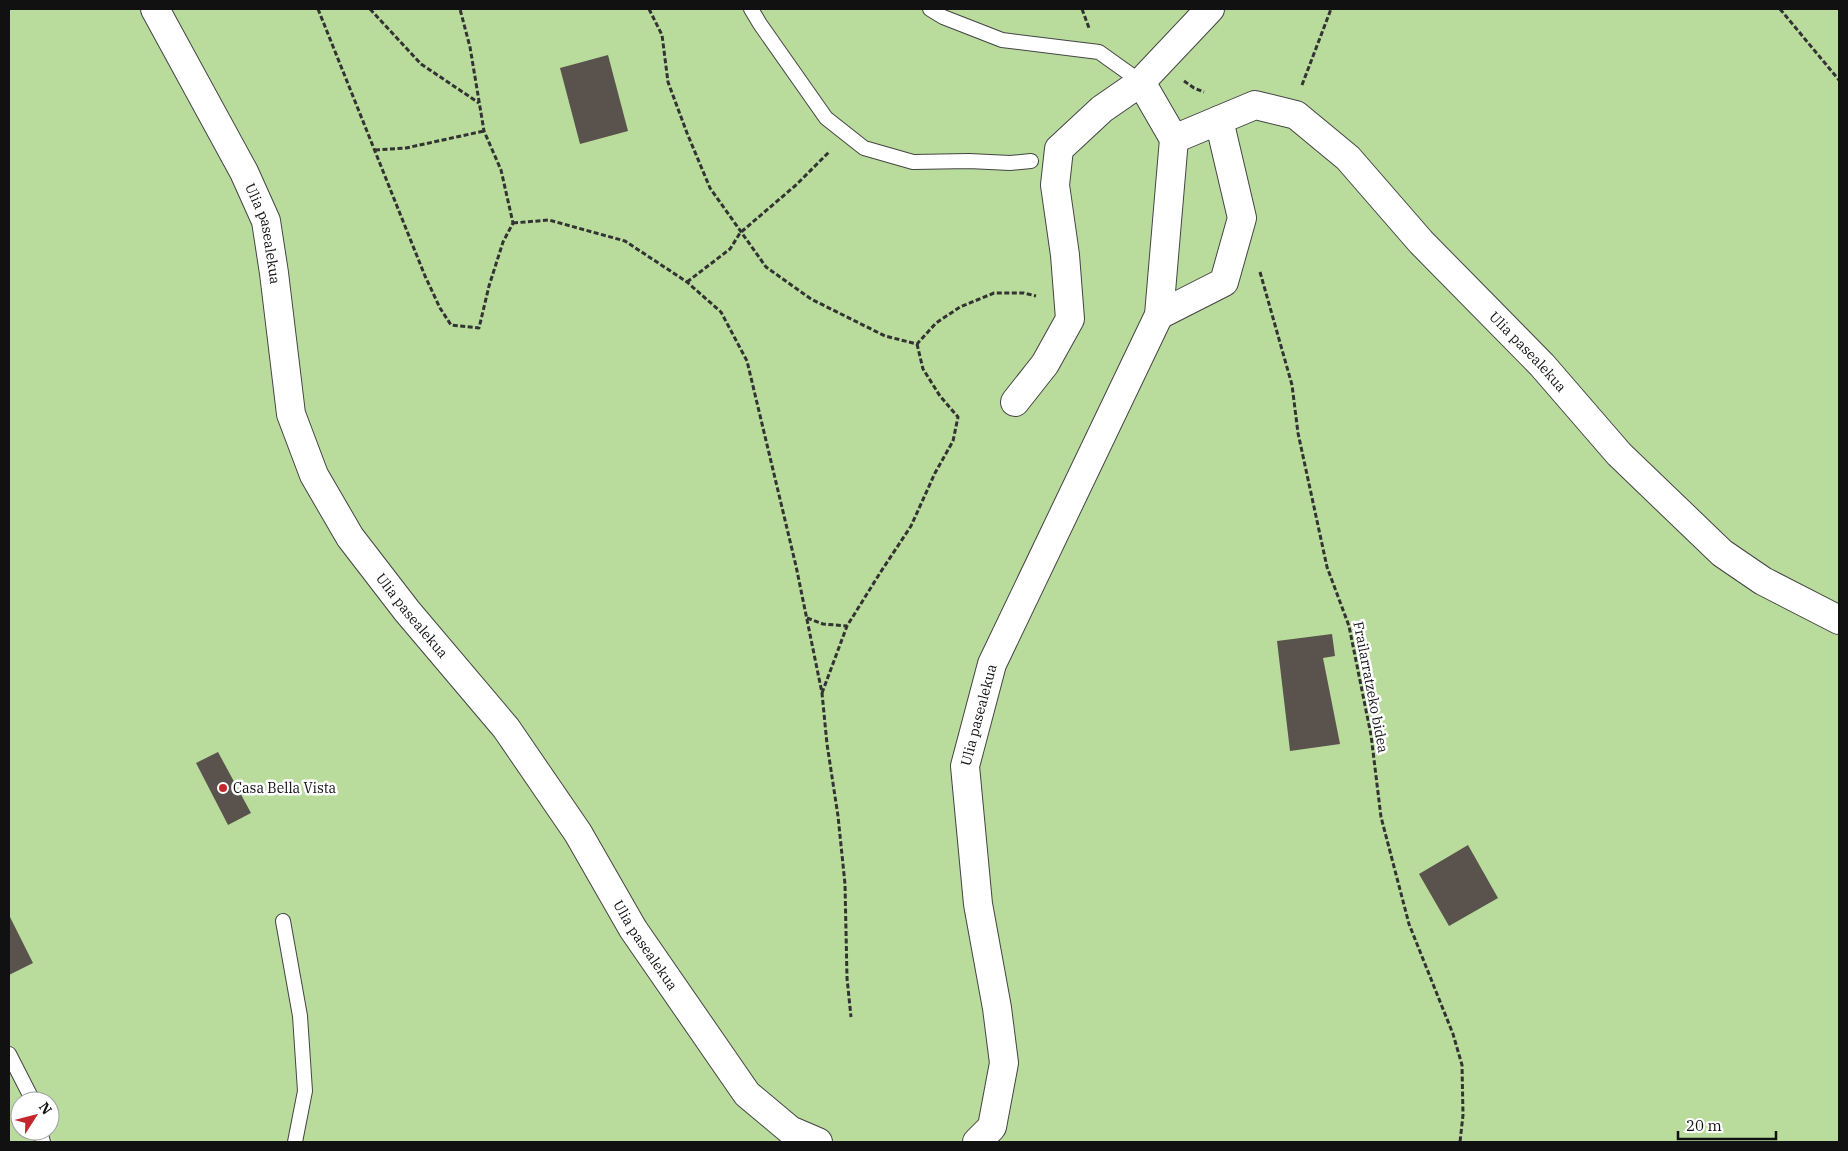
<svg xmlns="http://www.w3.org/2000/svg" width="1848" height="1151" font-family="'IBM Plex Serif',serif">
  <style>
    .forest { fill: #b9dc9c; fill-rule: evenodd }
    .building { fill: #5a524d }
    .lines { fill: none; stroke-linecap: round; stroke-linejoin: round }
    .service-casing { stroke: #444; stroke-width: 16 }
    .minor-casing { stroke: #444; stroke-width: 30 }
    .path { stroke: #333; stroke-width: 3; stroke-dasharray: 5 2.5; stroke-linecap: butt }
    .service { stroke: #fff; stroke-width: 14 }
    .minor { stroke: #fff; stroke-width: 28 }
    .poi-dot { fill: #c4262e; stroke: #fff; stroke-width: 2 }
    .labels { text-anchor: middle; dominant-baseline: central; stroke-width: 5; stroke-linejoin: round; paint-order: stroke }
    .street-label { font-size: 14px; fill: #111; stroke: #fff }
    .poi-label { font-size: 14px; fill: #111; stroke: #fff; text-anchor: start }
  </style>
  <rect width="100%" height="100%" fill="#fffdf5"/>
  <!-- forest -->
  <path class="forest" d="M9,9H1839V1142H9ZM20,1101H50V1131H20Z"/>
  <!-- building -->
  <g class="building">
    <polygon points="608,55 628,131 580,144 560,68"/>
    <polygon points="1332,634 1335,656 1323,658 1340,744 1290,751 1277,641"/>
    <polygon points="218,752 251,813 228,825 196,763"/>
    <polygon points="1468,845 1498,898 1449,926 1419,874"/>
    <polygon points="9,915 33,963 9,975"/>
  </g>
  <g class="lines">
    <defs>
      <g id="service">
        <polyline points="751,9 760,24 826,118 864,148 913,162 969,161 1010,163 1031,161"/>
        <polyline points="930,9 943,17 1002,40 1099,52 1141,82"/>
        <polyline points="283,921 300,1016 305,1091 295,1142"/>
        <polyline points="9,1054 33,1101"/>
        <polyline points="40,1131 43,1142"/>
      </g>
      <g id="minor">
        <path id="s1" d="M155,9L244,172L266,221L274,273L291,414L314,475L350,537L407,611L506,728L578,833L633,929L747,1094L790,1130L818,1142"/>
        <path id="s2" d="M1174,139L1255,105L1296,115L1348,158L1421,242L1542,365L1619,454L1722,553L1763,581L1839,620"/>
        <polyline points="1159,315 1224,282 1242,218 1219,120"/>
        <polyline points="1015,402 1045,364 1070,319 1065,255 1055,185 1059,149 1102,109 1141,82 1210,9"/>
        <path id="s3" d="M977,1142L992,1127L1004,1063L997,1008L978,904L965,766L992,664L1159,315L1174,139L1141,82"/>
      </g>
    </defs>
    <!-- service casing -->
    <use href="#service" class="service-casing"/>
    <!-- minor casing -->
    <use href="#minor" class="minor-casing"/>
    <!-- path -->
    <g class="path">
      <polyline points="318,9 425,276 440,308 451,325 479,328 489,286 503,242 513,223 501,170 484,131 470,47 460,9"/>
      <polyline points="370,9 421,64 479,103"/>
      <polyline points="649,9 662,35 668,82 687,133 710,188 766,267 811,299 885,336 917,344 936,323 960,307 994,293 1024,293 1036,296"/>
      <polyline points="1082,9 1089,28"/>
      <polyline points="1780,9 1839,80"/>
      <polyline points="1184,81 1194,88 1204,92"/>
      <polyline points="1302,85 1331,9"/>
      <polyline points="375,150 406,148 484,131"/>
      <polyline points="513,223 549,220 625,241 687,282 721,312 747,361 796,566 822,693 827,744 838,816 845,884 847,978 851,1017"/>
      <polyline points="1260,272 1292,385 1298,433 1327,567 1349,626 1371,735 1381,817 1409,924 1453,1034 1462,1065 1463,1115 1460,1142"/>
      <polyline points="687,282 730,249 740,233 796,185 830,151"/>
      <polyline points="807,618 823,624 847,626"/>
      <polyline points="822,693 847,626 880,573 911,526 935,473 953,441 958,417 940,396 923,369 917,344"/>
    </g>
    <!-- service -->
    <use href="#service" class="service"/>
    <!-- minor -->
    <use href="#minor" class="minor"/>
  </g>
  <!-- markers -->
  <circle class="poi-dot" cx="223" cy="788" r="5"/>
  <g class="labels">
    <!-- street labels -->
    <g class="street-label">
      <text stroke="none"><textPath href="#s1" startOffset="251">Ulia pasealekua</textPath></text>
      <text stroke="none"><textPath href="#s2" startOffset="462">Ulia pasealekua</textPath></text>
      <text stroke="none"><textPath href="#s1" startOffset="671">Ulia pasealekua</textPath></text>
      <text transform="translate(1371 687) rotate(79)">Frailarratzeko bidea</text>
      <text stroke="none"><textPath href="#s3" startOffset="439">Ulia pasealekua</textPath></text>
      <text stroke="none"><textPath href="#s1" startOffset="1076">Ulia pasealekua</textPath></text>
    </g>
    <!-- poi labels -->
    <g class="poi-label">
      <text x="233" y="788">Casa Bella Vista</text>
    </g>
  </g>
  <!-- border -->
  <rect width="1848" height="1151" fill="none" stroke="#111111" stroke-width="20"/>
  <!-- north arrow -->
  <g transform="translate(35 1116) rotate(54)"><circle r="24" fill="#ffffff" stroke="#a0a0a0"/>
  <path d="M0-4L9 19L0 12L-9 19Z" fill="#c4262e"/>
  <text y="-8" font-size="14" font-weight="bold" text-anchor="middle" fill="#111111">N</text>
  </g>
  <!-- scale -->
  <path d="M1678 1131v8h98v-8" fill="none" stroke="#111111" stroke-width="2.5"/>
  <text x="1686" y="1131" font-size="15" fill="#111111" stroke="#ffffff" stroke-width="4" paint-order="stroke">20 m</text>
</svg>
